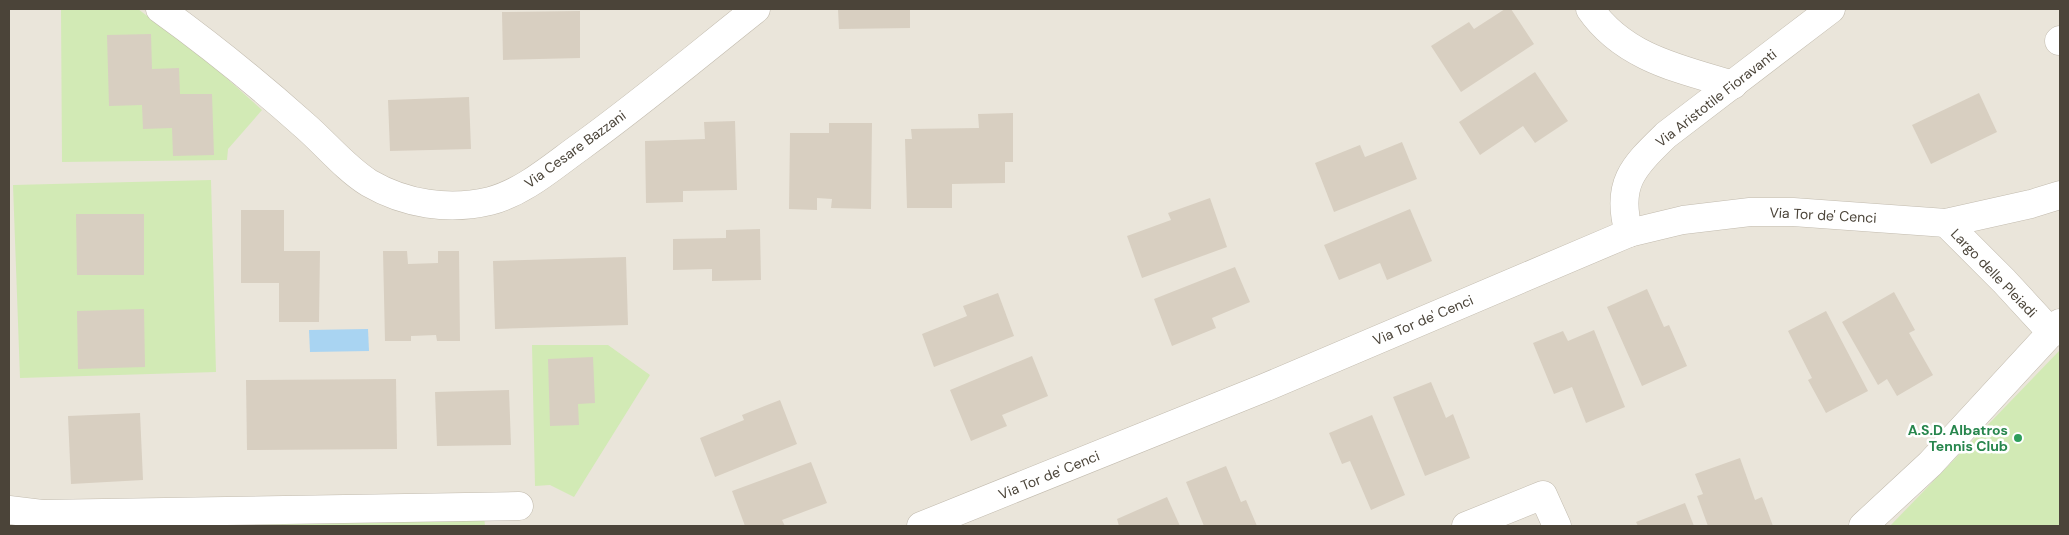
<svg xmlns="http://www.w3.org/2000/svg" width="2069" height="535" font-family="'DM Sans',sans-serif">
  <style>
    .residential { fill: #eae5da }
    .green { fill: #d2eab5 }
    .water { fill: #a9d4f2 }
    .building { fill: #d8cfc1 }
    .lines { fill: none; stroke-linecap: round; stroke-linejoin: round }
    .minor-casing { stroke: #c2bbae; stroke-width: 29 }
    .minor { stroke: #fff; stroke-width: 28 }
    .leisure-dot { fill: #2e9e5b; stroke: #fff; stroke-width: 2 }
    .labels { text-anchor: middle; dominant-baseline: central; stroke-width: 5; stroke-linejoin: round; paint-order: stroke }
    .street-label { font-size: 14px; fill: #4b4439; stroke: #fff }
    .leisure-label { font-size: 14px; font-weight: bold; fill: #27864d; stroke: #fff; text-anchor: end }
  </style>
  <rect width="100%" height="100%" fill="#f6f3ec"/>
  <!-- residential -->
  <rect class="residential" x="9" y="9" width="2051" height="517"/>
  <!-- green -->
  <g class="green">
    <polygon points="61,9 138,9 213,66 262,110 228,149 227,160 62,162"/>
    <polygon points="211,180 216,372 20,378 13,185"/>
    <polygon points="532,345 608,345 650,375 574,497 550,485 535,486"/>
    <polygon points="2060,350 2060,526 1890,526"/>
    <polygon points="484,516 485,526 39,526"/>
  </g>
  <!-- water -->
  <polygon class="water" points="368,329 369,351 310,352 309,330"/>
  <!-- building -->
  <g class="building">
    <polygon points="838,9 910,9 910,28 839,29"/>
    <polygon points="1505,9 1511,9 1534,44 1461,92 1431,46 1469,22 1474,29"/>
    <polygon points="580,11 580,58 503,60 502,12"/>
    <polygon points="151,34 152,69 179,68 180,94 212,94 214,155 173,156 172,128 143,129 142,105 109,106 107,35"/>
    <polygon points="1535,72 1568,121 1535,143 1523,126 1480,155 1459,122"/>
    <polygon points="1979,93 1997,132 1931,164 1912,125"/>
    <polygon points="469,97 471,149 390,151 388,100"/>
    <polygon points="1013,113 1013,162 1005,162 1005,183 952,184 952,208 907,208 905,139 912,139 911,129 979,128 978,114"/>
    <polygon points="735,121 737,190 683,191 683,202 646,203 645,141 705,139 704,122"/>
    <polygon points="829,123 872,123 871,209 831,208 832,199 817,198 817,210 789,209 790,133 829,133"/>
    <polygon points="1402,142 1417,179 1334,212 1315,163 1360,145 1365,157"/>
    <polygon points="1210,198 1227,247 1142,278 1127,236 1171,220 1168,213"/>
    <polygon points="1410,209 1432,261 1387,280 1380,263 1339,280 1324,245"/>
    <polygon points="241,210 284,210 284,251 320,251 319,322 279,322 279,283 241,283"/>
    <polygon points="76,214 144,214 144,275 77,275"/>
    <polygon points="760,229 761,280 712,281 712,269 673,270 673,239 726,238 726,230"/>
    <polygon points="383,251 407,251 408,264 438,263 438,251 459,251 460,341 437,341 436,335 411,336 411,341 385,341"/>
    <polygon points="626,257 628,325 495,329 493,261"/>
    <polygon points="1235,267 1250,302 1212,318 1216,328 1172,346 1154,299"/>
    <polygon points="1647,289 1664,327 1669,325 1687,366 1642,386 1607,307"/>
    <polygon points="1894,292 1915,330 1909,333 1933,375 1897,396 1887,379 1878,385 1842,322"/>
    <polygon points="998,293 1014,336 934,367 922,334 967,316 963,306"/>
    <polygon points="144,309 145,367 78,369 77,311"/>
    <polygon points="1826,311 1868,391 1826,413 1808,380 1812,378 1788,331"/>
    <polygon points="1594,330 1625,407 1586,423 1572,387 1554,394 1533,343 1563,331 1568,341"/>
    <polygon points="1032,356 1048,396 1002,415 1007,426 971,441 950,390"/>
    <polygon points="593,357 595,403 578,404 579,425 550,426 548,359"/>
    <polygon points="396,379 397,449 247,450 246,380"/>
    <polygon points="1431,382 1446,418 1453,414 1470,458 1425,476 1393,397"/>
    <polygon points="509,390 511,445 437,446 435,392"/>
    <polygon points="780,400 797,444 715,477 700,438 744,420 742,415"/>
    <polygon points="140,413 143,480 71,484 68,416"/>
    <polygon points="1372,415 1405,495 1371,510 1350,461 1342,464 1329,433"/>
    <polygon points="1740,458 1755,500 1762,497 1773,526 1708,526 1697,496 1703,494 1695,474"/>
    <polygon points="811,462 827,503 782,520 785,526 745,526 732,491"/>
    <polygon points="1226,466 1241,502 1246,500 1257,526 1204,526 1186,482"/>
    <polygon points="1167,497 1180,526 1119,526 1117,519"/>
    <polygon points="1685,503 1694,526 1638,526 1636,522"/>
  </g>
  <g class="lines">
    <defs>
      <g id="minor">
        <path d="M160,9C210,45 258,84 304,125C326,144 345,168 369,183C405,204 449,211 490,201C524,192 552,167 580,147C641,103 698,55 756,9"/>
        <path d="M1590,9C1624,58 1680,69 1733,85"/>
        <polyline points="2059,41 2060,40"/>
        <polyline points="1946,223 2004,281 2052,333"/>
        <path d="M1629,233C1615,184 1633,167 1666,135L1831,9"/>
        <polyline points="9,510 42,514 519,506"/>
        <polyline points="921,526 1264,388 1629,233 1683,220 1750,212 1793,212 1946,223 2031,204 2060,195"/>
        <polyline points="1466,526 1543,495 1557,526"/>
        <polyline points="1863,526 1930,464 2060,323"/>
      </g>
    </defs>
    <!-- minor casing -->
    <use href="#minor" class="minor-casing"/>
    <!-- minor -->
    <use href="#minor" class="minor"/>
  </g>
  <!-- markers -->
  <circle class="leisure-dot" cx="2018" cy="438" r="5"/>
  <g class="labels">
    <!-- street labels -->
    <g class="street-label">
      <text transform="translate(1716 98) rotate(-38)">Via Aristotile Fioravanti</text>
      <text transform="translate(575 149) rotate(-36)">Via Cesare Bazzani</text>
      <text transform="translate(1823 215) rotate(3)">Via Tor de' Cenci</text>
      <text transform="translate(1994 273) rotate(46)">Largo delle Pleiadi</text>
      <text transform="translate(1423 320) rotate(-23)">Via Tor de' Cenci</text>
      <text transform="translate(1049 475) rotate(-22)">Via Tor de' Cenci</text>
    </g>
    <!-- leisure labels -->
    <g class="leisure-label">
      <text x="2008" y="430">A.S.D. Albatros<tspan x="2008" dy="16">Tennis Club</tspan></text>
    </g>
  </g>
  <!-- border -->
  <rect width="2069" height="535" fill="none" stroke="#4b4439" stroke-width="20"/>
</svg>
